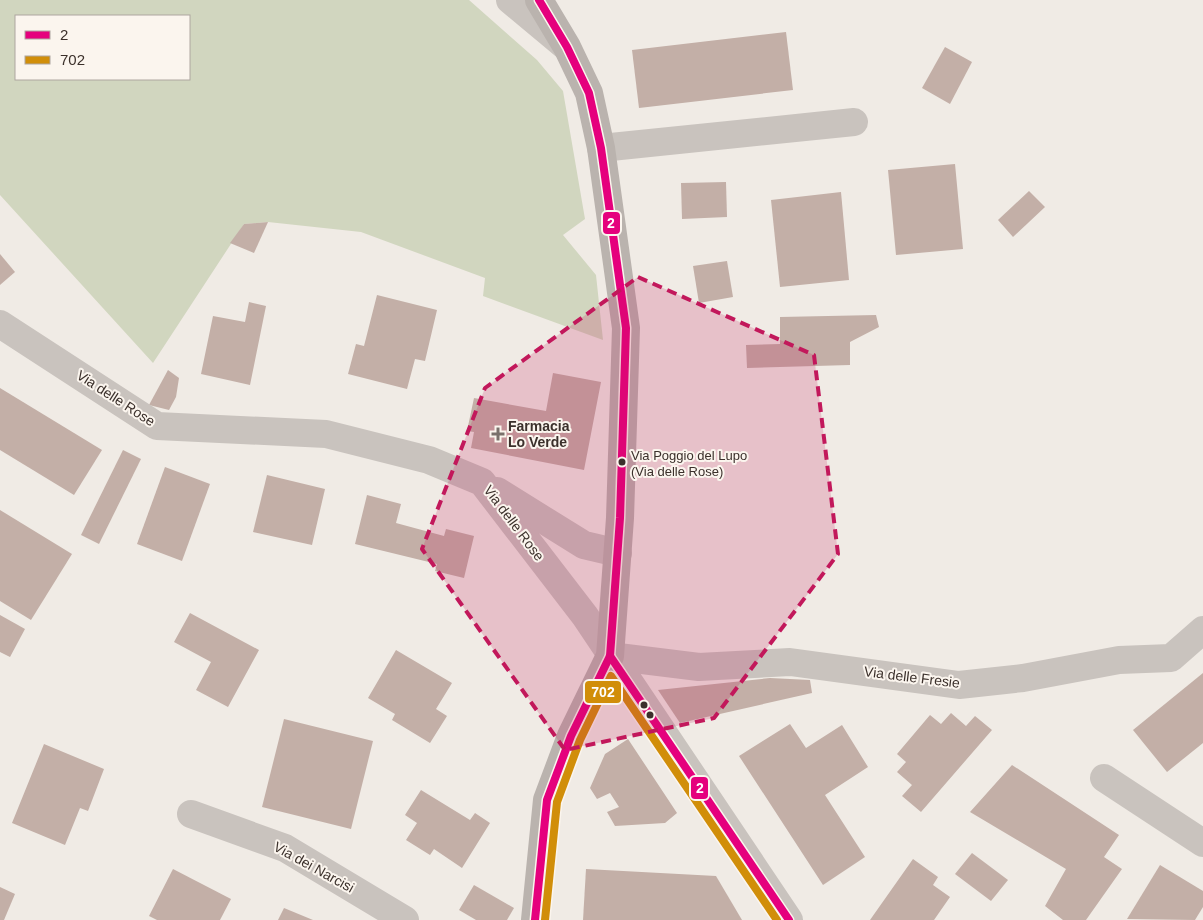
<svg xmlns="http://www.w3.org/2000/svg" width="1203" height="920" font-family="Arial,sans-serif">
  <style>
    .green { fill: #d1d6bf; fill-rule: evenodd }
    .building { fill: #c3afa7 }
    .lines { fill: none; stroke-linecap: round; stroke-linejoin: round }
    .street { stroke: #c9c3be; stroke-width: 28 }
    .secondary { stroke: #bab3ae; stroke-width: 28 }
    .bus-1-casing { stroke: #fbf5ee; stroke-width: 11 }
    .bus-2-casing { stroke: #fbf5ee; stroke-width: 11 }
    .bus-1 { stroke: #e5007d; stroke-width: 8 }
    .bus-2 { stroke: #d18e09; stroke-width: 8 }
    .marked { fill: #c2185b; fill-opacity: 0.2; stroke: #c2185b; stroke-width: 4; stroke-dasharray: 10 6; stroke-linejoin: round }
    .poi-dot { fill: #7a716c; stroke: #fbf5ee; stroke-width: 2 }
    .bus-dot { fill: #3b302b; stroke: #fbf5ee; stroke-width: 2 }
    .labels { text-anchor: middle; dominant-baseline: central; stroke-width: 4; stroke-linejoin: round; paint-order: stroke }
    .bus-label { font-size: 13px; fill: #3b302b; stroke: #fbf5ee; text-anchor: start }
    .street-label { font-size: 14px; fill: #3b302b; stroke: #fbf5ee }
    .poi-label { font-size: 14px; font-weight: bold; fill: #3b302b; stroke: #fbf5ee; text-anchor: start }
    .line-badge { stroke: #fbf5ee; stroke-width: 2 }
    .badge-label { font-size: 14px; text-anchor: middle; font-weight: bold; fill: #fff }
  </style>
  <rect width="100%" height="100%" fill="#f0ebe5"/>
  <!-- green -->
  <path class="green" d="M0,0H469L537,60L563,91L585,219L563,235L596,275L603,340L483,296L485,278L361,232L268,222L244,224L153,363L0,195ZM16,16H189V79H16Z"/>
  <!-- building -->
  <g class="building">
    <polygon points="786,32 793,90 639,108 632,50"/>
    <polygon points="945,47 972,62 950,104 922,88"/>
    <polygon points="955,164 963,249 896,255 888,170"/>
    <polygon points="726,182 727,217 682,219 681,183"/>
    <polygon points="1029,191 1045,207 1013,237 998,220"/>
    <polygon points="841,192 849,280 780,287 771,200"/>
    <polygon points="268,222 254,253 230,243 244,224"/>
    <polygon points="0,254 15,272 0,285"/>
    <polygon points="727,261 733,297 699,303 693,266"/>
    <polygon points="377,295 437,310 425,361 415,359 407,389 348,374 356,344 364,346"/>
    <polygon points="249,302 266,306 250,385 201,374 213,316 245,322"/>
    <polygon points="876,315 879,327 850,342 850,365 747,368 746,345 780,344 780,317"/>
    <polygon points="168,370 179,378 176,397 169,410 149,405"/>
    <polygon points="553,373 601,382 584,470 471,448 474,432 467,431 474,398 546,411"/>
    <polygon points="0,388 102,450 74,495 0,450"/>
    <polygon points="123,450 141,459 99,544 81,535"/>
    <polygon points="165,467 210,484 182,561 137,544"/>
    <polygon points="267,475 325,489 312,545 253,532"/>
    <polygon points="367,495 401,504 396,523 444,536 446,529 474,536 464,578 435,571 437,564 355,544"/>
    <polygon points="0,510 72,554 31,620 0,601"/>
    <polygon points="190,613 259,650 228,707 196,690 211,662 174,642"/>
    <polygon points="0,615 25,629 10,657 0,652"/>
    <polygon points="396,650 452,683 436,709 447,716 430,743 392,720 395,714 368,698"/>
    <polygon points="1203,673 1203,743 1167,772 1133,730"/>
    <polygon points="770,678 810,680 812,693 680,723 658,690"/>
    <polygon points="951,713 966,726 975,716 992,730 921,812 902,796 912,785 897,772 906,762 897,754 930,715 941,724"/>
    <polygon points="284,719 373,741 351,829 262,807"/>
    <polygon points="790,724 806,748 842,725 868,767 825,795 865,857 823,885 739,756"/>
    <polygon points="628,739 677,813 665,823 615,826 607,812 619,807 610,793 597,799 590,788 605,754"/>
    <polygon points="44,744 104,769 88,811 80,808 65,845 12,823"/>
    <polygon points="1012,765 1119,835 1104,857 1122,869 1086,920 1063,920 1045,906 1066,869 970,812"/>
    <polygon points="421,790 470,820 475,813 490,823 462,868 434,849 430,855 406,840 417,823 405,815"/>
    <polygon points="972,853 1008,880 991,901 955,874"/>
    <polygon points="913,859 938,877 933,885 950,897 934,920 870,920"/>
    <polygon points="1160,865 1203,891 1203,907 1195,920 1127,919"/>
    <polygon points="173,869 231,899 220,920 157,920 149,916"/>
    <polygon points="586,869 716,876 742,920 583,920"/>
    <polygon points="474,885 514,908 507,920 476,920 459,910"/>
    <polygon points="0,887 15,894 4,920 0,920"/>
    <polygon points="284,908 313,920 278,920"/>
  </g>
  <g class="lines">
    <!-- street -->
    <g class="street">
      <polyline points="510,0 564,45"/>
      <polyline points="601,148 854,122"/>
      <polyline points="0,324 157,426 326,434 429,460 482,482 585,616 789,920"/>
      <polyline points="497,491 584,545 618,553"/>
      <polyline points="610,656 699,667 790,662 959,685 1023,678 1119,660 1171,658 1203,630"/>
      <polyline points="1104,778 1203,843"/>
      <polyline points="191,814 285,848 405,920"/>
    </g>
    <!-- secondary -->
    <polyline class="secondary" points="535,920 547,800 571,736 610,656 620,518 626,328 601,148 589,93 567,47 539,0"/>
    <defs>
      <g id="bus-1">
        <polyline points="610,656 789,920"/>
        <polyline points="535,920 547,800 571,736 610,656 620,518 626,328 601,148 589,93 567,47 539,0"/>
      </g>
      <polyline id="bus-2" points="545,920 557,802 580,740 611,676 777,920"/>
    </defs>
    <!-- bus-1 casing -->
    <use href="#bus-1" class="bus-1-casing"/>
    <!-- bus-2 casing -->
    <use href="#bus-2" class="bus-2-casing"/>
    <!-- bus-1 -->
    <use href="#bus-1" class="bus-1"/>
    <!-- bus-2 -->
    <use href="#bus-2" class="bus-2"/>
  </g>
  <!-- marked area -->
  <path class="marked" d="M638,277L814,355L838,554L714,718L565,750L422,549L485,388Z"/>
  <!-- markers -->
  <path class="poi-dot" d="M495.5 426.5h5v5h5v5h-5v5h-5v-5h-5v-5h5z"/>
  <g class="bus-dot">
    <circle cx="622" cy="462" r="4.5"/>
    <circle cx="644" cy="705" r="4.5"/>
    <circle cx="650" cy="715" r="4.5"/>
  </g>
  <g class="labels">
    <!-- bus labels -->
    <g class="bus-label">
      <text x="631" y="455">Via Poggio del Lupo<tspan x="631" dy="16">(Via delle Rose)</tspan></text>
    </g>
    <!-- street labels -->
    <g class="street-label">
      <text transform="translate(116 398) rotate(33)">Via delle Rose</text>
      <text transform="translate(514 523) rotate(53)">Via delle Rose</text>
      <text transform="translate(912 677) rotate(7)">Via delle Fresie</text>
      <text transform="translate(314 867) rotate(29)">Via dei Narcisi</text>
    </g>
    <!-- poi labels -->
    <g class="poi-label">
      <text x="508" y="426">Farmacia<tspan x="508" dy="16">Lo Verde</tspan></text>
    </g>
  </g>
  <g class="line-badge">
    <rect x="602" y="211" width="19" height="24" rx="5" fill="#e5007d"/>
    <rect x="584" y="680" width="38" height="24" rx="5" fill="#d18e09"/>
    <rect x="690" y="776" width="19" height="24" rx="5" fill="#e5007d"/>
  </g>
  <g class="badge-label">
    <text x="611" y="228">2</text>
    <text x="603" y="697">702</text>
    <text x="700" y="793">2</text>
  </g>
  <!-- legend -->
  <rect x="15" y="15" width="175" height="65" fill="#fbf5ee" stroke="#aea6a0"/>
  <rect x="25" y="31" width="25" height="8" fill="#e5007d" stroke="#aea6a0"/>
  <text x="60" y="40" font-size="15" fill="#3b302b">2</text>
  <rect x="25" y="56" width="25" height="8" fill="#d18e09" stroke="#aea6a0"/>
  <text x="60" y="65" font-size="15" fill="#3b302b">702</text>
</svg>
